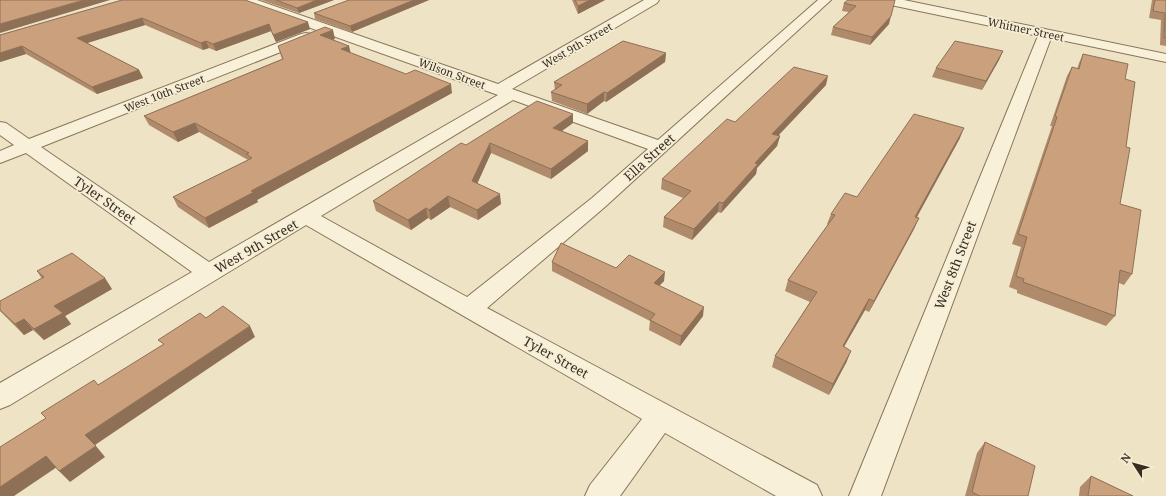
<svg xmlns="http://www.w3.org/2000/svg" width="1166" height="496" font-family="'Noto Serif',serif">
  <style>
    .lines { fill: none; stroke-linecap: round; stroke-linejoin: round }
    .minor-casing { stroke: #88755b; stroke-width: 2 }
    .minor { fill: #f8f0d8; fill-rule: evenodd }
    .wall { fill: #af8a6b }
    .shaded-wall { fill: #8e7057 }
    .building { fill: #cba07c; stroke: #8e7057 }
    .labels { text-anchor: middle; dominant-baseline: central; stroke-width: 3.5; stroke-linejoin: round; paint-order: stroke }
    .far-street-label { font-size: 11px; fill: #392d1f; stroke: #f5edd5 }
    .street-label { font-size: 13px; fill: #392d1f; stroke: #f5edd5 }
  </style>
  <rect width="100%" height="100%" fill="#eee3c5"/>
  <g class="lines">
    <defs>
      <g id="minor">
        <path d="M239,0H257L498,84L644,0H659L657,3L512,89L658,140L818,0H831L606,206L487,308L817,485L822,496H776L665,433L620,496H585L590,485L642,419L306,225L10,405L0,409V383L192,272L26,153L0,163V151L14,145L0,135V122L6,123L29,139L301,34L306,33L311,34L313,37L311,40L41,147L209,262L498,95L241,3ZM513,100L648,149L592,198L467,297L321,216Z"/>
        <polygon points="880,0 904,0 1166,54 1166,62 1051,38 881,496 849,496 1038,36 886,4 882,3"/>
      </g>
    </defs>
    <!-- minor casing -->
    <use href="#minor" class="minor-casing"/>
    <!-- minor -->
    <use href="#minor" class="minor"/>
  </g>
  <!-- wall -->
  <g class="wall">
    <polygon points="122,0 310,29 276,42 271,31 216,51 209,48 203,50 145,25 87,43 139,70 143,78 97,94 26,54 0,62 0,35"/>
    <polygon points="261,0 334,0 299,13"/>
    <polygon points="349,0 429,0 352,32 315,19 314,13"/>
    <polygon points="572,0 605,0 578,14"/>
    <polygon points="848,0 889,24 870,45 831,35 833,27 849,12 842,11 844,3"/>
    <polygon points="1152,0 1166,0 1166,46 1160,45 1161,20 1149,18"/>
    <polygon points="335,39 332,40 351,53 452,93 257,200 258,202 209,228 178,207 173,197 248,160 199,132 178,142 149,125 144,116 282,59 278,46"/>
    <polygon points="1003,51 999,60 982,90 932,77 936,68"/>
    <polygon points="666,53 665,62 606,102 604,101 587,114 552,101 551,92 555,90 554,82"/>
    <polygon points="1083,54 1125,79 1126,147 1120,204 1132,274 1124,285 1119,283 1115,316 1106,326 1017,293 1017,290 1009,287 1021,247 1012,244 1052,126 1050,126 1067,76 1072,67 1077,69 1079,63"/>
    <polygon points="826,85 778,136 780,136 777,146 757,168 756,174 721,213 718,212 692,240 663,227 664,217 683,198 661,189 662,179 735,122"/>
    <polygon points="573,123 562,131 588,141 588,151 551,179 491,153 477,183 501,204 478,220 450,207 431,220 428,218 411,230 376,211 373,201 466,145"/>
    <polygon points="960,138 916,217 919,218 914,229 869,312 865,310 844,347 847,361 829,395 772,367 775,356 810,302 785,291 788,280 828,225 827,224 831,214 857,197"/>
    <polygon points="552,262 616,268 664,281 659,286 703,316 680,346 649,330 650,321 552,271"/>
    <polygon points="37,271 112,289 65,316 71,324 44,340 33,330 24,335 0,311 0,301 42,279"/>
    <polygon points="985,442 1028,496 965,496 977,453"/>
    <polygon points="1091,476 1133,496 1079,496 1080,487"/>
  </g>
  <!-- shaded-wall -->
  <g class="shaded-wall">
    <polygon points="84,0 110,0 0,33 0,24"/>
    <polygon points="317,0 334,0 299,13 297,8"/>
    <polygon points="414,0 429,0 352,32 350,26"/>
    <polygon points="590,0 605,0 578,14 578,6"/>
    <polygon points="891,16 889,24 870,45 872,37"/>
    <polygon points="142,18 145,25 81,45 77,38"/>
    <polygon points="308,22 310,29 276,42 273,35"/>
    <polygon points="269,24 271,31 216,51 213,44"/>
    <polygon points="333,30 335,39 323,44 320,35"/>
    <polygon points="206,41 209,48 203,50 201,43"/>
    <polygon points="22,46 26,54 0,62 0,53"/>
    <polygon points="349,46 351,54 341,49"/>
    <polygon points="1003,51 999,60 982,90 986,81"/>
    <polygon points="666,53 665,62 606,102 607,93"/>
    <polygon points="139,70 143,78 97,94 92,87"/>
    <polygon points="828,76 826,85 770,144 772,134"/>
    <polygon points="451,84 452,93 257,200 258,202 209,228 205,218 251,191"/>
    <polygon points="604,92 604,101 587,114 587,104"/>
    <polygon points="573,114 573,123 553,137 553,128"/>
    <polygon points="195,123 199,132 178,142 173,132"/>
    <polygon points="964,128 960,138 911,228 915,217"/>
    <polygon points="780,136 777,146 757,168 756,174 721,213 723,203 755,163"/>
    <polygon points="588,141 588,151 551,179 551,169"/>
    <polygon points="490,143 491,153 474,191 472,181"/>
    <polygon points="500,194 501,204 478,220 477,210"/>
    <polygon points="448,196 450,207 431,220 429,210"/>
    <polygon points="719,202 718,212 692,240 694,229"/>
    <polygon points="426,208 428,218 411,230 408,220"/>
    <polygon points="919,218 914,229 869,312 874,301"/>
    <polygon points="665,272 664,281 653,292 654,283"/>
    <polygon points="105,278 112,289 65,316 71,324 44,340 34,329 54,306"/>
    <polygon points="869,299 865,310 838,357 843,346"/>
    <polygon points="704,307 703,316 680,346 681,336"/>
    <polygon points="24,319 33,330 24,335 15,324"/>
    <polygon points="250,326 255,337 95,445 85,435"/>
    <polygon points="851,351 847,361 829,395 833,384"/>
    <polygon points="96,446 105,457 70,482 59,471"/>
    <polygon points="46,456 57,467 14,496 0,496 0,487"/>
  </g>
  <!-- building -->
  <g class="building">
    <polygon points="0,0 84,0 0,24"/>
    <polygon points="122,0 245,0 308,22 273,35 269,24 213,44 206,41 201,43 142,18 77,38 139,70 92,87 22,46 0,53 0,35"/>
    <polygon points="276,0 317,0 297,8"/>
    <polygon points="349,0 414,0 350,26 314,13"/>
    <polygon points="575,0 590,0 578,6"/>
    <polygon points="848,0 895,0 891,16 872,37 833,27 856,6 844,3"/>
    <polygon points="1155,0 1166,0 1166,38 1164,38 1165,13 1153,11"/>
    <polygon points="325,27 333,30 320,35 349,46 341,49 406,74 415,70 451,84 251,191 254,192 205,218 173,197 252,158 246,154 249,153 195,123 173,132 144,116 283,59 278,46"/>
    <polygon points="623,41 666,53 607,93 604,92 587,104 551,92 562,85 554,82"/>
    <polygon points="955,41 1003,51 986,81 936,68"/>
    <polygon points="1083,54 1128,64 1125,79 1135,82 1126,147 1130,148 1120,204 1141,210 1132,274 1120,270 1115,316 1023,282 1024,279 1016,276 1027,237 1018,234 1057,117 1055,116 1072,67 1079,69"/>
    <polygon points="794,67 828,76 772,134 780,136 755,163 758,164 723,203 719,202 694,229 664,217 691,191 662,179 727,119 735,122"/>
    <polygon points="537,101 573,114 553,128 588,141 551,169 490,143 472,181 500,194 477,210 448,196 429,210 426,208 408,220 373,201 461,143 466,145"/>
    <polygon points="914,114 964,128 915,217 919,218 874,301 869,299 843,346 851,351 833,384 775,356 817,292 788,280 835,215 831,214 845,193 857,197"/>
    <polygon points="561,243 616,268 629,255 665,272 654,283 704,307 681,336 650,320 655,314 552,262"/>
    <polygon points="72,253 105,278 54,306 63,313 34,329 24,319 15,324 0,310 0,301 44,277 37,271"/>
    <polygon points="223,306 250,326 85,435 96,446 59,471 46,456 0,487 0,447 46,418 41,413 94,380 98,385 164,344 158,340 200,313 206,318"/>
    <polygon points="985,442 1035,466 1028,496 980,496 972,492"/>
    <polygon points="1091,476 1133,496 1088,496"/>
  </g>
  <g class="labels">
    <!-- far-street labels -->
    <g class="far-street-label">
      <text transform="translate(1026 29) rotate(12)">Whitner Street</text>
      <text transform="translate(577 45) rotate(-30)">West 9th Street</text>
      <text transform="translate(452 73) rotate(20)">Wilson Street</text>
      <text transform="translate(164 93) rotate(-21)">West 10th Street</text>
    </g>
    <!-- street labels -->
    <g class="street-label">
      <text transform="translate(649 157) rotate(-42)">Ella Street</text>
      <text transform="translate(105 200) rotate(35)">Tyler Street</text>
      <text transform="translate(256 246) rotate(-30)">West 9th Street</text>
      <text transform="translate(955 265) rotate(-69)">West 8th Street</text>
      <text transform="translate(556 357) rotate(29)">Tyler Street</text>
    </g>
  </g>
  <!-- north arrow -->
  <g transform="translate(1134 464) rotate(306)" stroke="#f5edd5" stroke-width="3" paint-order="stroke">
  <path d="M0-3L7 15L0 10L-7 15Z" fill="#392d1f"/>
  <text y="-6" font-size="11" font-weight="bold" text-anchor="middle" fill="#392d1f">N</text>
  </g>
</svg>
